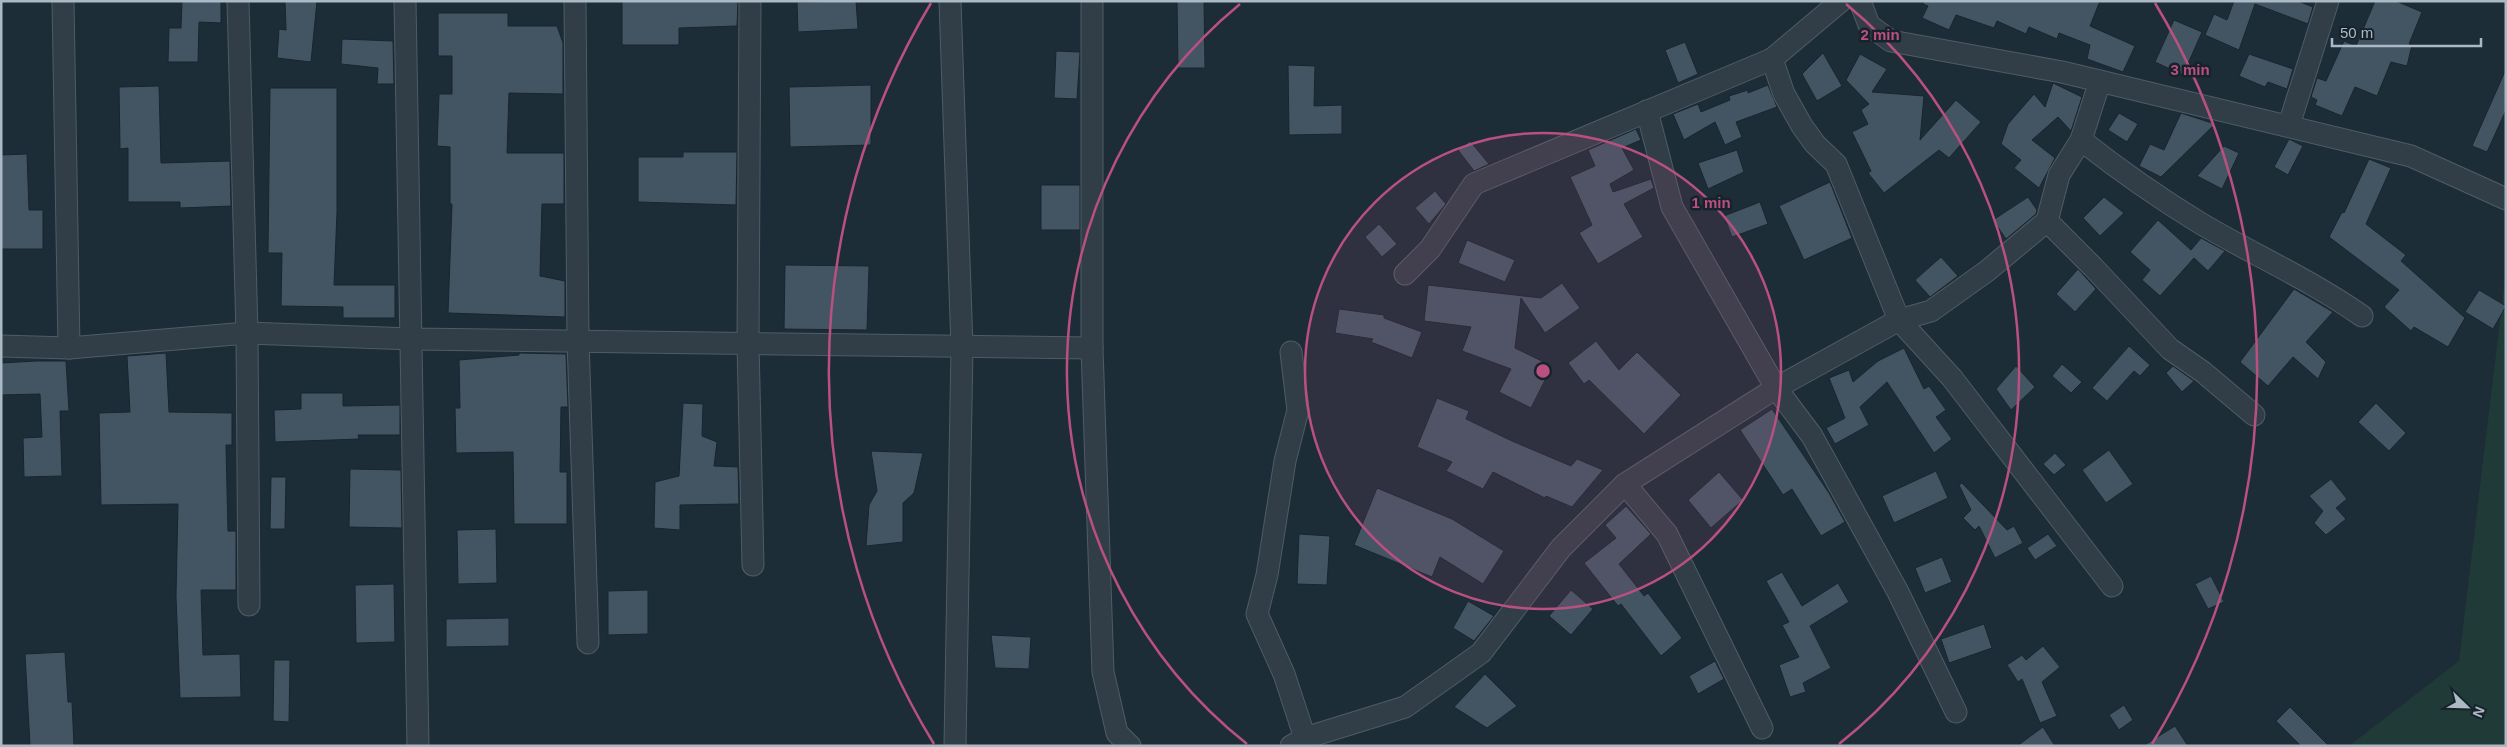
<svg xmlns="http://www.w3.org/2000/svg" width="2507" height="747" font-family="Helvetica,sans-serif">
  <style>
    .green { fill: #203a38 }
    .building { fill: #435562; stroke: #19252e }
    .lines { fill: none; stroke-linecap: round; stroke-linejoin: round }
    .minor-casing { stroke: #4f5c66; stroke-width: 23 }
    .minor { stroke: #313e48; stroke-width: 21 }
    .ring { fill: none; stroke: #ba5080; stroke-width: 2.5 }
    .centre { fill: #ba5080; stroke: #17232c; stroke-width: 2.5 }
    .ring-label { font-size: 15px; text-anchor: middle; font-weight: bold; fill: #ba5080; stroke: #17232c; stroke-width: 5; stroke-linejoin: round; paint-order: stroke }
  </style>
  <rect width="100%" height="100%" fill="#1d2d37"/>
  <!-- green -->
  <polygon class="green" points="2506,271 2506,746 2349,746 2459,661"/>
  <!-- building -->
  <g class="building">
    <polygon points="182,1 221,1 221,23 199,22 198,62 168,62 169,28 181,28"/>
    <polygon points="285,1 317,1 311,62 277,58 279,29 286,30"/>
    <polygon points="622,1 738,1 737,26 679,28 679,45 622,45"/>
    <polygon points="856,1 858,29 798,32 797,2"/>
    <polygon points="1177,1 1204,1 1205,68 1178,68"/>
    <polygon points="1924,1 2100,1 2090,26 2135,46 2123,72 2087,59 2090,45 2059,33 2057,39 2029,27 2026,34 1997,21 1994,28 1956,15 1949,30 1922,18 1928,6 1923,4"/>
    <polygon points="2234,1 2298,1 2313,7 2308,24 2255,4 2239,50 2205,35 2214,14 2227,20"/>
    <polygon points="2375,1 2396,1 2422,12 2409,44 2412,45 2407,66 2391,62 2377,96 2355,87 2342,116 2315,105 2317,100 2311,97 2317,78 2326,81 2344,41 2356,46"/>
    <polygon points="438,13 508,13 508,26 557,26 563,43 563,94 509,93 507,153 564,153 564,204 542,204 540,276 565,281 565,317 448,313 452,204 450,204 450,147 437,146 439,94 452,94 452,56 438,56"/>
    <polygon points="2174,20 2202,32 2183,75 2155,62"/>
    <polygon points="342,39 393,41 394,84 377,84 378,68 341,64"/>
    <polygon points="1685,42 1698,74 1678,83 1665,50"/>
    <polygon points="1056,51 1080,52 1077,99 1054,98"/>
    <polygon points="1823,53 1842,86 1817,101 1802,74"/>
    <polygon points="1860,54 1887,69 1872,92 1924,96 1920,140 1956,100 1981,122 1949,158 1939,150 1884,193 1868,173 1871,171 1852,132 1868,124 1861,110 1869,104 1846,80"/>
    <polygon points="2249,54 2293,69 2287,89 2268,82 2265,87 2239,76"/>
    <polygon points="1288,65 1315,66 1314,106 1342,105 1342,134 1289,135"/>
    <polygon points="2506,69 2506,110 2487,152 2472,146"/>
    <polygon points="2053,83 2082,97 2071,131 2058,117 2032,140 2055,158 2039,188 2014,168 2021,160 2001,144 2008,124 2034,94 2045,107"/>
    <polygon points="871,85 871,145 790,147 789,87"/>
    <polygon points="1768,85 1777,107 1736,122 1742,137 1725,145 1715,122 1684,140 1673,114 1698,104 1701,112 1730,100 1729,96 1748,90 1748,93"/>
    <polygon points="159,86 161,163 230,161 231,206 180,208 180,202 128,202 128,148 120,149 119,87"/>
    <polygon points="270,88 337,88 337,212 334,285 395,285 395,318 343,318 343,307 281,306 282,253 268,253"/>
    <polygon points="2119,113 2138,124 2127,142 2108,130"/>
    <polygon points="2181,113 2215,124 2161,177 2139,166 2150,144 2164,150"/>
    <polygon points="1636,129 1641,140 1622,148 1634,170 1610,184 1613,192 1651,179 1654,188 1624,204 1643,237 1598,264 1579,233 1592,225 1570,177 1595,166 1588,150"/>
    <polygon points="2289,139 2303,146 2288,175 2274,167"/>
    <polygon points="1470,141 1489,164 1474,171 1458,150"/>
    <polygon points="2224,146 2239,153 2222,189 2197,176"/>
    <polygon points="1737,150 1744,172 1708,189 1698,163"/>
    <polygon points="683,152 737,152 736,205 638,202 638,157 683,157"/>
    <polygon points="27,154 29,210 43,210 43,249 1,249 1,155"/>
    <polygon points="2369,159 2391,168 2366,224 2406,255 2401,261 2465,318 2448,347 2414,327 2411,331 2384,307 2399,290 2329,237 2342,212 2344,213"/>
    <polygon points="1830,182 1852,238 1804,260 1779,206"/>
    <rect x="1041" y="185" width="39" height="45"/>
    <polygon points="1435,191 1446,204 1429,224 1415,208"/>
    <polygon points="2028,197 2037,210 2036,214 2006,239 1993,220"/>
    <polygon points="2104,197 2124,213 2100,236 2083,218"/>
    <polygon points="1760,202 1768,224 1732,237 1724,216"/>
    <polygon points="2158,220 2191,250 2201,238 2225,251 2208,271 2194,258 2160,296 2142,280 2150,270 2130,252"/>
    <polygon points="1379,224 1397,244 1382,257 1365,237"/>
    <polygon points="1467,240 1515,260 1505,282 1458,263"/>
    <polygon points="1941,257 1958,276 1930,297 1915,280"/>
    <polygon points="785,265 869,266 867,330 784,329"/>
    <polygon points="2078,269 2096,289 2075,312 2056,294"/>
    <polygon points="1562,283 1580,308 1545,333 1521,298 1515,348 1552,366 1531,408 1499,392 1511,369 1462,351 1471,327 1424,321 1428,285 1541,298"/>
    <polygon points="2294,289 2333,312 2306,342 2326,362 2318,379 2293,357 2268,386 2240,362"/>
    <polygon points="2479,290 2506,306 2493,329 2465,312"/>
    <polygon points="1339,309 1384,315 1384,318 1422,332 1412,358 1371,342 1373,339 1335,333"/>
    <polygon points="1596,341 1619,370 1637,352 1681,395 1644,434 1589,380 1584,384 1568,363"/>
    <polygon points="2129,346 2150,365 2140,376 2134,371 2107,401 2092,388"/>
    <polygon points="1904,348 1924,389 1929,386 1946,410 1936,417 1952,439 1934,453 1887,382 1860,407 1869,425 1835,444 1826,428 1845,418 1829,378 1849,370 1853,382 1878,361"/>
    <polygon points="166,353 169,412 232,413 232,445 226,445 228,531 236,531 236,590 201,590 203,655 240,654 241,697 180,698 176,596 178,504 101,505 99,413 130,412 127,356"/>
    <polygon points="519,353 566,354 568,407 561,407 560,472 567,472 567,524 514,524 513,452 456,453 455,408 460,408 459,360 519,355"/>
    <polygon points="36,361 66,361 69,411 60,411 62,476 24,477 23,438 42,437 40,394 1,395 1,363"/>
    <polygon points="2062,364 2082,382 2071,393 2052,376"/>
    <polygon points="2016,366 2035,387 2011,410 1996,389"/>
    <polygon points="2173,366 2194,381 2182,392 2166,373"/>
    <polygon points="301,393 343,393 343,406 400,405 400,435 358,435 359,439 275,442 274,410 301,409"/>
    <polygon points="1437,398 1469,411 1466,419 1512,441 1571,466 1577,459 1603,470 1572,507 1546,496 1545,498 1493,472 1483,489 1446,471 1452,462 1417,447"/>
    <polygon points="683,403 703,404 702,436 717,442 714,466 738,467 739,504 680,505 680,530 654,528 655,482 679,476"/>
    <polygon points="2376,403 2406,433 2389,451 2358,422"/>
    <polygon points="1772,409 1829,493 1845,522 1821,536 1792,489 1783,495 1740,430"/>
    <polygon points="2109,450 2133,484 2106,503 2082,470"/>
    <polygon points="871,451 923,453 914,493 903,503 903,542 866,546 869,505 877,491"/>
    <polygon points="2055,453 2066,465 2054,475 2043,464"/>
    <polygon points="350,469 401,470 402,528 349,527"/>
    <polygon points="1936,471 1948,498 1894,523 1882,496"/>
    <polygon points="1719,472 1743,500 1711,528 1688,500"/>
    <polygon points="271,477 286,477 285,529 270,529"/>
    <polygon points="2331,479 2347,499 2336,508 2346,519 2326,535 2314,523 2323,511 2309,496"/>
    <polygon points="1962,483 2007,530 2014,526 2023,543 1995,558 1979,526 1975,530 1963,518 1971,510 1959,485"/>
    <polygon points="1377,488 1452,519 1504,551 1483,584 1440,557 1432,577 1354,545"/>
    <polygon points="1626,506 1651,534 1619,564 1644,596 1648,593 1682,638 1661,656 1621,604 1618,606 1584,563 1616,538 1605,525"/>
    <polygon points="496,529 497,583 458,584 457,530"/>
    <polygon points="1299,534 1330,536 1327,585 1297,584"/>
    <polygon points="2048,534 2057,546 2035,560 2027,548"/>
    <polygon points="1942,557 1952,582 1925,593 1915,568"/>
    <polygon points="1782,572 1802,606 1838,583 1849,602 1810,626 1831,668 1803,683 1806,692 1790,697 1779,665 1799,657 1782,625 1789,622 1766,581"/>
    <polygon points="2211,576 2224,602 2208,609 2195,584"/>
    <polygon points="394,584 395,642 356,643 355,585"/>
    <polygon points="648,590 648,634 608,635 608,591"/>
    <polygon points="1571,590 1593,609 1571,635 1549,616"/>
    <polygon points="1468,601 1494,616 1474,641 1453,628"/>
    <polygon points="509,618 509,646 446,647 446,619"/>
    <polygon points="1984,624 1992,648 1949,663 1941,639"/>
    <polygon points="991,635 1031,637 1029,669 995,668"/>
    <polygon points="2043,646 2060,667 2042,682 2057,716 2040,723 2022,679 2018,682 2007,665 2022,655 2026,660"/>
    <polygon points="65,652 68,702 72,702 74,746 30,746 25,654"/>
    <polygon points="274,660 290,660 289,722 273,721"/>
    <polygon points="1715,661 1724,679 1698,694 1689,676"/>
    <polygon points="1485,674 1517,706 1487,728 1454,707"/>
    <polygon points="2124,705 2133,720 2119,730 2109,715"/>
    <polygon points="2290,707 2329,746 2301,746 2276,721"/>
    <polygon points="2175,726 2188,746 2143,746"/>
    <polygon points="2043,727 2055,746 2017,746"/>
  </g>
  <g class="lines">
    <defs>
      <g id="minor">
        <polyline points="63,1 69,348"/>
        <polyline points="238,1 247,333 249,605"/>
        <polyline points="405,1 418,746"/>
        <polyline points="575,1 578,340 588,643"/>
        <polyline points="750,1 748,343 753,565"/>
        <polyline points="950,1 962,347 955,746"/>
        <polyline points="1092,1 1092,348 1103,672 1117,733 1130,746"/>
        <polyline points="1860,1 1869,25 1891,41 2062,72 2411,156 2506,199"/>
        <polyline points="1772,59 1784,94 1802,126 1815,144 1836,164 1899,320 1952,378 2112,586"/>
        <polyline points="1647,111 1672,207 1776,388 1812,436 1898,592 1956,712"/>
        <polyline points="2289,125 2328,1"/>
        <path d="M2081,140C2119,170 2159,198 2200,223C2254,255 2311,280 2362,316"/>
        <polyline points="2047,221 2093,267 2170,349 2203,372 2254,415"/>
        <polyline points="1405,274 1430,249 1474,184 1772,59 1841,1"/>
        <polyline points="1,346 69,348 247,333 412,339 1092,348"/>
        <polyline points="1291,352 1298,410 1285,461 1267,575 1257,614 1284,674 1305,738"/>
        <polyline points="1625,484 1667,534 1762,728"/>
        <polyline points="1291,746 1305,738 1405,707 1481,653 1561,548 1625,484 1776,388 1899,320 1931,311 1987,271 2047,221 2059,175 2081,140 2100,81"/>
      </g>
    </defs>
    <!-- minor casing -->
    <use href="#minor" class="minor-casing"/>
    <!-- minor -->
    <use href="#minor" class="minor"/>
  </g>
  <!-- distance rings -->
  <circle cx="1543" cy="371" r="238" fill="#ba5080" fill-opacity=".12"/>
  <g class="ring">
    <circle cx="1543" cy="371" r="238"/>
    <path d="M1247 744A476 476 0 0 1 1240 4M1846 4A476 476 0 0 1 1839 744"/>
    <path d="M934 744A714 714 0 0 1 931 3M2155 3A714 714 0 0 1 2152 744"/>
  </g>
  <circle cx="1543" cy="371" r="8" class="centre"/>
  <g class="ring-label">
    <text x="1880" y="40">2 min</text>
    <text x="2190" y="75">3 min</text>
    <text x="1711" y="208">1 min</text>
  </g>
  <!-- border -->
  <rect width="2507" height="747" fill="none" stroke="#abb9c5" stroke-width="5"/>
  <!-- north arrow -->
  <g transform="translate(2467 707) rotate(113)" stroke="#17232c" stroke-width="4" paint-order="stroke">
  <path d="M0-4L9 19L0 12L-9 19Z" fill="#abb9c5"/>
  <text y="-8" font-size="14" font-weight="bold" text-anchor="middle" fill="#abb9c5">N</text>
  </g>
  <!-- scale -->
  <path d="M2332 38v8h149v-8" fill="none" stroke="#abb9c5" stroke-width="2.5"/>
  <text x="2340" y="38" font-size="15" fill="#abb9c5" stroke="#17232c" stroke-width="4" paint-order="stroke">50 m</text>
</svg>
